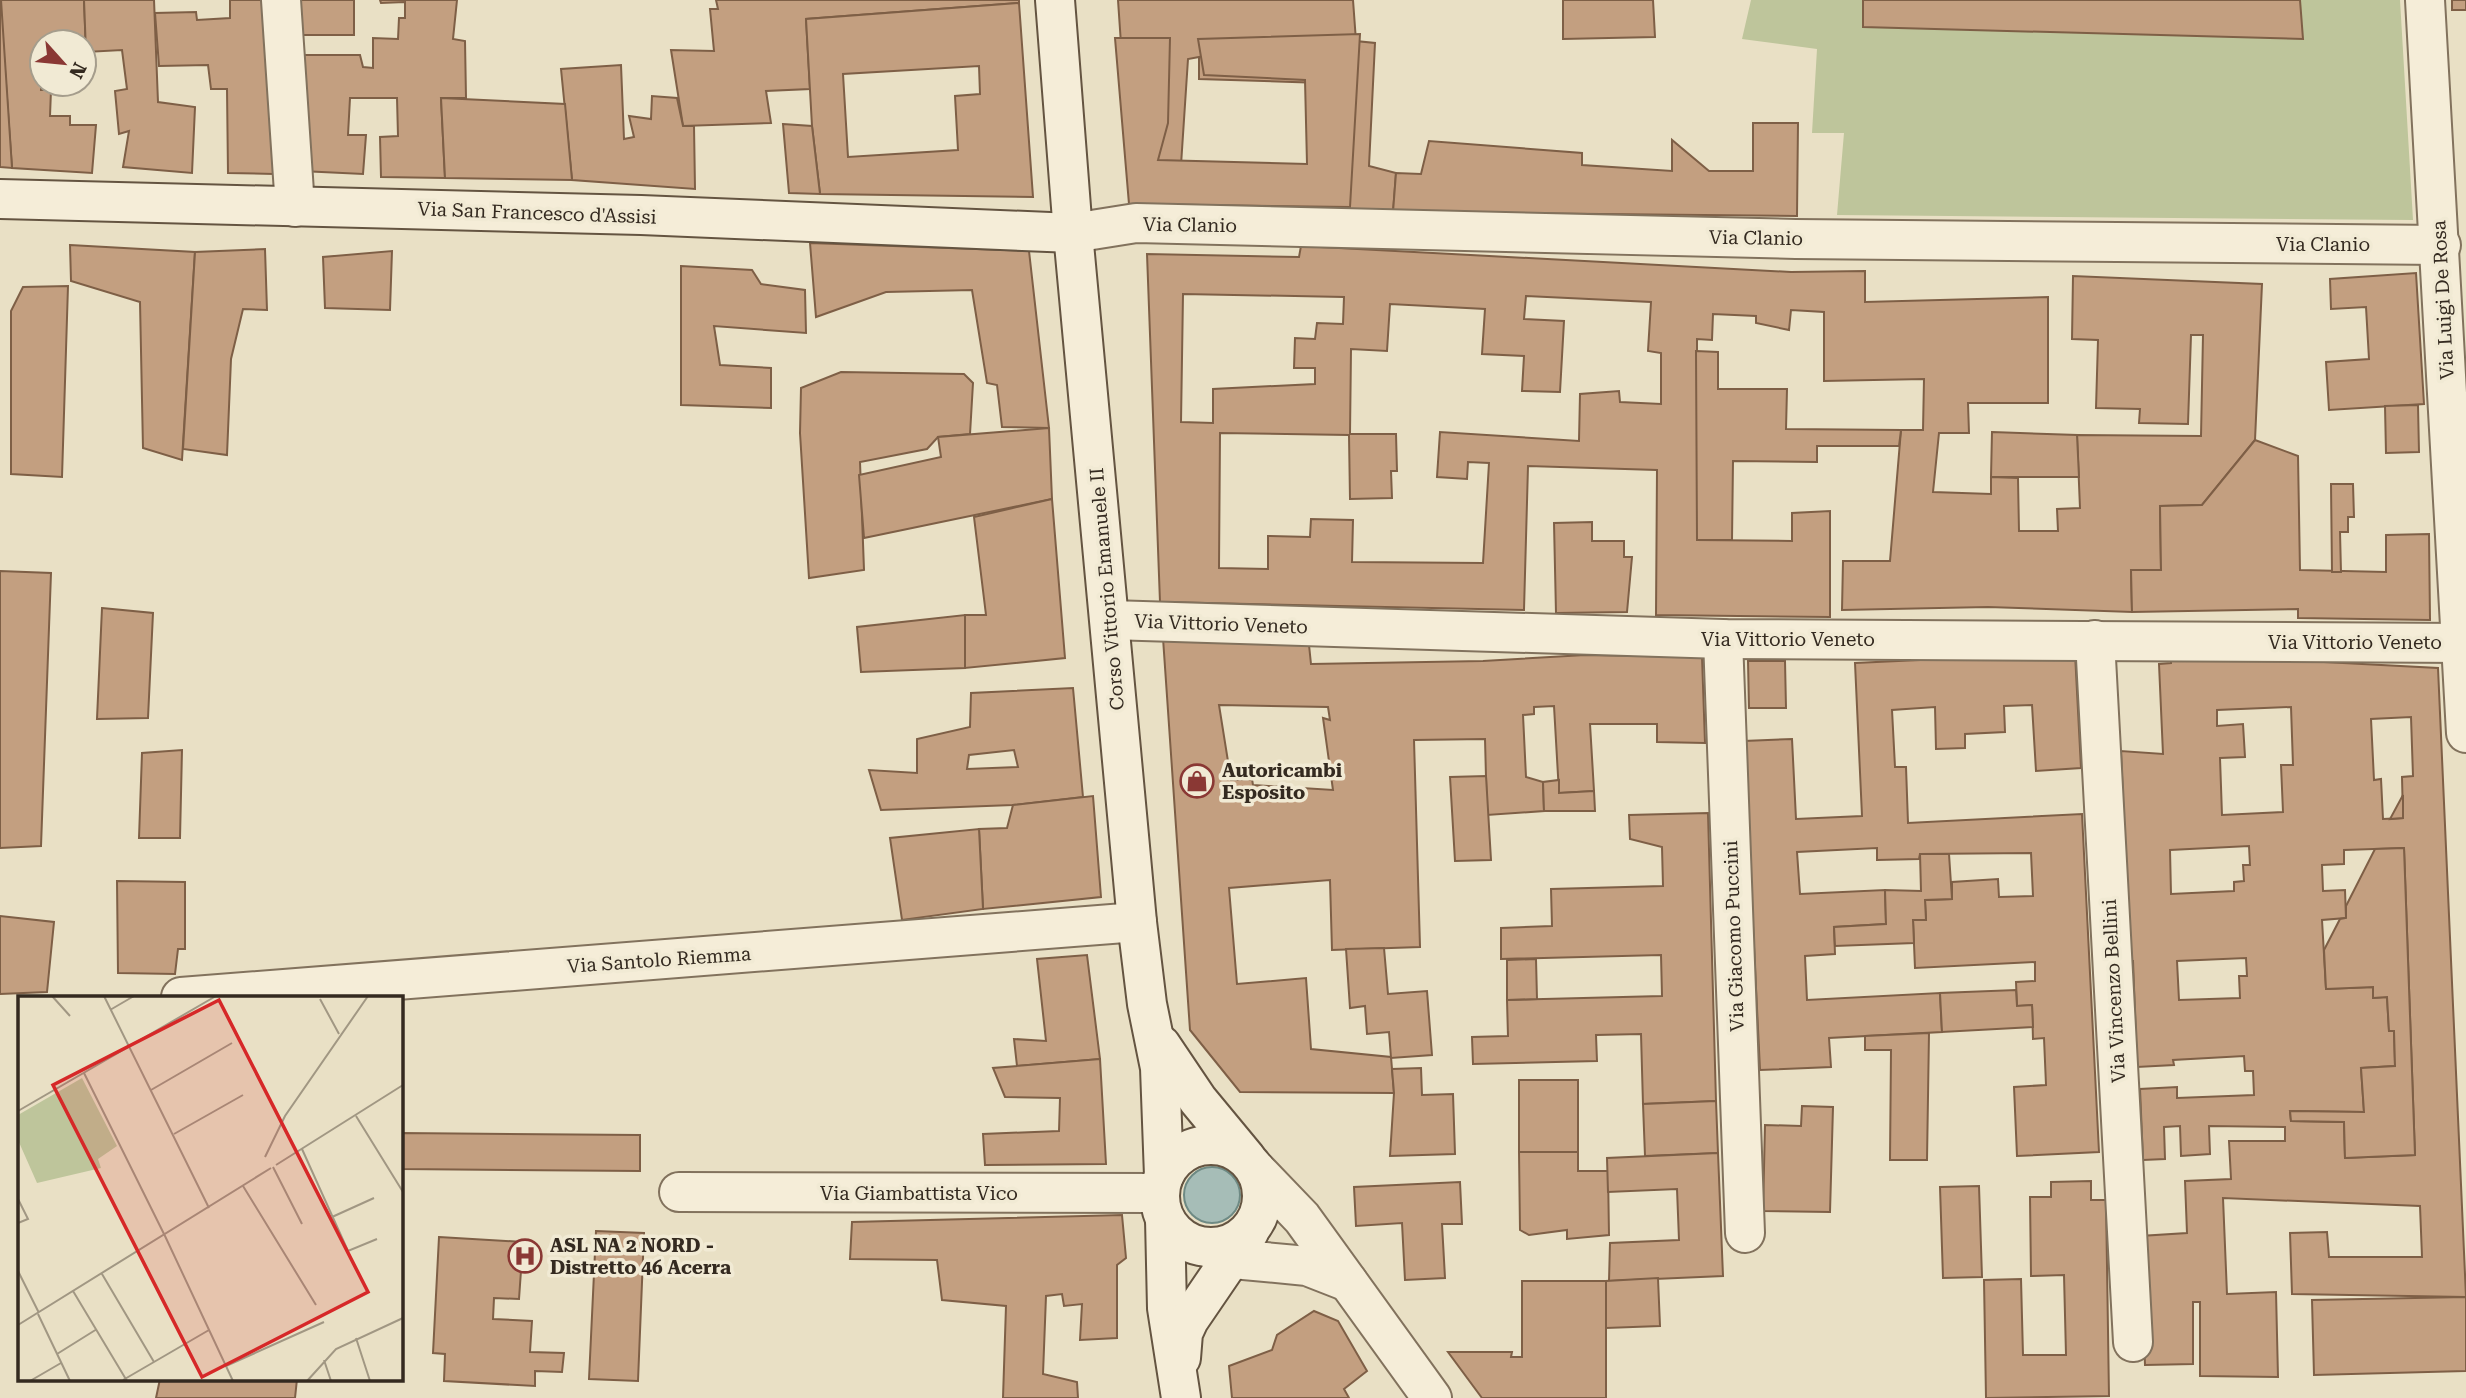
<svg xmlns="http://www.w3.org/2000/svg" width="2466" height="1398" font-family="'Roboto Serif',serif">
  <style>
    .green { fill: #bec59b }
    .water { fill: #a6bdb7; stroke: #6e8a84; stroke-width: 2 }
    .building { fill: #c39f80; stroke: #7e5f46; stroke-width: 2; fill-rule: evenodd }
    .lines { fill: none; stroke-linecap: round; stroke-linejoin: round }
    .minor-casing { stroke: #82725d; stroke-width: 42 }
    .tertiary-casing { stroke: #82725d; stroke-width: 42 }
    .secondary-casing { stroke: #645441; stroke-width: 42 }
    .minor { stroke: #f5edd8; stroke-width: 38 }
    .tertiary { stroke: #f5edd8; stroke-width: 38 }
    .secondary { stroke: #f5edd8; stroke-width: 38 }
    .labels { text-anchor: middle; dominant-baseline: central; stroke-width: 7; stroke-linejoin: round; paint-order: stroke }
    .street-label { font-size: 19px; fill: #342a20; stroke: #f1ead4 }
    .poi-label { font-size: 19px; font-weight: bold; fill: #342a20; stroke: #f1ead4; text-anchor: start }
    .inset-road { fill: none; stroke: #a19783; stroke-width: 2 }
    .view { fill: #d62828; fill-opacity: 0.15; stroke: #d62828; stroke-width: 3.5 }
    .inset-edge { fill: none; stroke: #342a20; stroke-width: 3.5 }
  </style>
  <rect width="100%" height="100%" fill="#e9e0c5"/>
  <!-- green -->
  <polygon class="green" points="1751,0 2400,0 2413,220 1837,215 1844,133 1812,133 1817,49 1742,39"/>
  <!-- water -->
  <circle class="water" cx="1212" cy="1195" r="28"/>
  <!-- building -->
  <g class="building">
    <polygon points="0,0 84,0 86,52 84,42 42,42 41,90 51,90 50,116 70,116 70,125 96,125 92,173 12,168"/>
    <polygon points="0,0 1,0 12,168 0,167"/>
    <polygon points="84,0 154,0 158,102 195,107 192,173 123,167 129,131 119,134 115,91 127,89 122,50 86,52"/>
    <polygon points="230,0 266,0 274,174 228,173 227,89 211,89 208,65 159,66 155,13 196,12 197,20 230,18"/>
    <polygon points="296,0 354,0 354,35 298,35"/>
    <polygon points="380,0 457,0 453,39 465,41 466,98 441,98 445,178 381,177 380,137 398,136 397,98 350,98 348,135 366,135 363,174 301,171 294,55 360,55 363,67 373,68 373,38 398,39 399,18 405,18 405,2 381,3"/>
    <polygon points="716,0 1019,0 1019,3 806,19 810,89 766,91 771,123 683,126 671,50 714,51 710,9 718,9"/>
    <path d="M1118,0H1353L1356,41L1375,43L1369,166L1396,173L1393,212L1132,205ZM1199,57V79L1322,83L1318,166L1181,165L1188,59Z"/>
    <polygon points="1563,0 1653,0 1655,37 1563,39"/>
    <polygon points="1863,0 2300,0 2303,39 1863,27"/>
    <rect x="2452" y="0" width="14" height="10"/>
    <path d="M1019,3L1033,197L820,194L812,126L806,19ZM979,66L980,94L955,96L958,150L848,157L843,74Z"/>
    <polygon points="1360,34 1350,207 1129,204 1115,38 1170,38 1168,123 1158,160 1307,164 1305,80 1204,75 1198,39"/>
    <polygon points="621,65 624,139 634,137 629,116 651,119 652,96 677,98 683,126 694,126 695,189 572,180 561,69"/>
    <polygon points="441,98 565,104 572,180 445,178"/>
    <polygon points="1753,123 1798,123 1797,216 1393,212 1396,173 1421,174 1429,141 1582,153 1582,165 1672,171 1672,140 1709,171 1753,171"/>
    <polygon points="783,124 812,126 820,194 789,193"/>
    <polygon points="810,243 1029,251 1049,428 1002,427 997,385 987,383 972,290 886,292 816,317"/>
    <polygon points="70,245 195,252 182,460 143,448 140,302 71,281"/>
    <path d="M1301,246L1791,272L1865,271V302L2048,297V403H1968L1969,433H1939L1933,492L1991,494V477L2018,478L2019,531H2058L2057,509L2080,508L2077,435L2201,436L2203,335H2191L2188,424L2139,423L2140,409L2096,408L2098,340L2072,339L2073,276L2262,284L2255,440L2202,505L2160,506L2161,570H2131L2132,612L1988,607L1842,610L1843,561H1890L1901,430H1923L1924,379L1824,381V312L1791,310L1789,330L1756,323V316L1713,314L1712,340L1697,339V540L1792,541V513L1830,511V617L1656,615L1657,470L1528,466L1524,610L1160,602L1147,254L1299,257ZM1183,294L1344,297L1343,324L1317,323L1315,339L1295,338L1294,368H1315V384L1213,389V423L1181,422ZM1526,296L1651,302L1648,351L1661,353V404L1620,402L1619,391L1580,394L1579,441L1440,432L1437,477L1467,479L1468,462L1489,463L1483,563L1352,562L1353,520L1311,519L1310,537L1268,536V569L1219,568L1220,433L1349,435L1350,499L1392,498L1391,471H1397L1396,434H1350L1351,349L1387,351L1390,304L1485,309L1482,354L1524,356L1522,391L1560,392L1564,321L1524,319Z"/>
    <polygon points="265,249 267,310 243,309 231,359 227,455 183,449 195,252"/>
    <polygon points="392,251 390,310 325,308 323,257"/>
    <polygon points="681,266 752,270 761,284 805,290 806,333 714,326 720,365 771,368 771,408 681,405"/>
    <polygon points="2416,273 2424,404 2329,410 2326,362 2369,359 2366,307 2331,309 2330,279"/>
    <polygon points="68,286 62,477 11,474 11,311 23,287"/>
    <polygon points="1696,351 1718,352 1718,389 1787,389 1786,429 1901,430 1899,446 1817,446 1817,462 1733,461 1732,540 1697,540"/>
    <polygon points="841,372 964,374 973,383 970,434 938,437 927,449 860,462 864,570 809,578 800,433 801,388"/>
    <polygon points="2418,405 2419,452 2386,453 2385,406"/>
    <polygon points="1049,428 1052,499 864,538 859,475 941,457 938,437"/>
    <polygon points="1992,432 2077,435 2079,477 1991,477"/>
    <polygon points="2255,440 2298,456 2300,570 2386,572 2386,535 2429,534 2430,620 2298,618 2298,609 2132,612 2131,570 2161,570 2160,506 2202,505"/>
    <polygon points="2331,484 2353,484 2354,517 2348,517 2348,532 2340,532 2341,572 2332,572"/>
    <polygon points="1052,499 1065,658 965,668 965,615 986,615 974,517"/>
    <polygon points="1592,522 1592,541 1624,541 1624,557 1632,557 1627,612 1556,613 1554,523"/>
    <polygon points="0,571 51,573 41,846 0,848"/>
    <polygon points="102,608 153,613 148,718 97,719"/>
    <polygon points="965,615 965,668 861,672 857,627"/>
    <path d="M1163,638L1309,645L1311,664L1483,661L1585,655L1702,657L1705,743L1657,742V724H1590L1594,791L1559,793L1554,706L1534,707V714L1523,715L1526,777L1543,782L1544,811L1487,815L1485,739L1414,740L1420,947L1332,950L1330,880L1229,888L1237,984L1306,978L1311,1049L1391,1057L1394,1093L1240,1092L1190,1030ZM1219,705L1328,707L1330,720L1323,718L1333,790L1253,785L1252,779L1231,780Z"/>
    <polygon points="2075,653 2081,768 2036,771 2032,705 2004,706 2005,732 1965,734 1965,748 1936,749 1935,707 1892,710 1895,767 1906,767 1908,823 2082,814 2099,1152 2017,1156 2014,1087 2046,1085 2044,1038 2033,1039 2032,1005 2017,1006 2016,982 2035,981 2035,962 1915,968 1913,920 1926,920 1925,900 1952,899 1952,882 1998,879 1999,897 2033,896 2031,853 1920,854 1919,859 1877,860 1877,848 1797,852 1800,894 1885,890 1886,924 1834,927 1835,954 1805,956 1807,1000 1940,993 1942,1032 1829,1038 1831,1067 1760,1070 1744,741 1792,739 1796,819 1862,816 1855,663"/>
    <path d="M2171,654L2438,668L2466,1297L2292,1294L2290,1233L2327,1232L2329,1257H2422L2420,1206L2223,1198L2227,1294L2276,1292L2278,1377L2200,1376V1302H2193V1364L2145,1365L2140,1236L2187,1233L2185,1181L2231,1179L2229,1141H2285V1127L2209,1126L2210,1154L2181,1156L2180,1126L2164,1127L2165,1159L2143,1160L2140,1089L2177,1087V1098L2254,1095L2253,1071H2245L2244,1056L2173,1060L2174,1065L2137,1067L2133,961H2125L2128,923L2121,751L2163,754L2159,664L2171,663ZM2291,707L2293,765H2281L2283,812L2222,815L2220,758L2245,757L2243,724L2217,726V710ZM2411,717L2413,776L2402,777L2403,818L2383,819L2381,779L2374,780L2371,719ZM2249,846L2250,865H2243L2244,881L2234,882V891L2171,894L2170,850ZM2404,848L2415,1155L2345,1158L2344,1122L2291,1121L2290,1111L2364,1112L2361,1068L2395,1066L2394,1031H2389L2387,997L2373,998V987L2326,989L2322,920L2346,918L2345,890L2323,891L2322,865L2344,864V850ZM2246,958L2247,976H2239L2240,998L2179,1000L2177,961Z"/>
    <polygon points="1748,661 1785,661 1786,708 1749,708"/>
    <path d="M1073,688L1083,797L1013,805L881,810L869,770L917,773V739L970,727L971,693ZM1014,750L1018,767L967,769L969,755Z"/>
    <polygon points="182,750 180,838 139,838 142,753"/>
    <polygon points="1486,776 1491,860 1455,861 1450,777"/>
    <polygon points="1559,780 1559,793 1594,791 1595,811 1544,811 1543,782"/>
    <polygon points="2403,795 2403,818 2390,819"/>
    <polygon points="1093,796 1101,897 983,909 979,829 1007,828 1013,805"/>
    <polygon points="1708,813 1716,1101 1643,1104 1641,1034 1596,1035 1597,1061 1473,1064 1472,1037 1508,1036 1507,1000 1662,996 1661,955 1501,959 1501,928 1552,926 1551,889 1663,886 1662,847 1630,839 1629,815"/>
    <polygon points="979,829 983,909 902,920 890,838"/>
    <polygon points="2404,848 2415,1155 2345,1158 2344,1122 2291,1121 2290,1111 2364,1112 2361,1068 2395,1066 2394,1031 2389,1031 2387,997 2373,998 2373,987 2326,989 2324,950 2340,919 2346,918 2346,906 2375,849"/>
    <polygon points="1920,854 1949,854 1952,899 1925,900 1926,920 1913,920 1914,943 1835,946 1834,927 1886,924 1885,890 1921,891"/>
    <polygon points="117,881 185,882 185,949 178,949 175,974 118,973"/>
    <polygon points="0,916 54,922 47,992 0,994"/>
    <polygon points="1384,948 1388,994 1427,991 1432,1055 1391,1058 1389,1032 1367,1034 1365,1006 1350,1008 1346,949"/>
    <polygon points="1087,955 1100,1059 1017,1066 1014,1039 1046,1041 1037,959"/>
    <polygon points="1536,959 1537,999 1507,1000 1507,960"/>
    <polygon points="2016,990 2017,1006 2032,1005 2033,1027 1942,1032 1940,993"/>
    <polygon points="1929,1033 1927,1160 1890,1160 1891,1050 1865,1050 1865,1036"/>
    <polygon points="1100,1059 1106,1164 985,1165 983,1134 1059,1131 1060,1098 1005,1097 993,1068"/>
    <polygon points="1421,1068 1422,1095 1453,1094 1455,1154 1390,1156 1394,1093 1392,1069"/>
    <rect x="1519" y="1080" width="59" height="72"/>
    <polygon points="1716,1101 1718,1153 1645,1156 1643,1104"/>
    <polygon points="1802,1106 1833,1107 1830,1212 1763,1211 1765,1125 1801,1126"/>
    <polygon points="401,1133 640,1135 640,1171 401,1169"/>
    <polygon points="1519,1152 1578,1152 1578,1171 1608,1171 1609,1235 1567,1239 1567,1230 1529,1235 1520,1230"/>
    <polygon points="1718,1153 1723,1276 1609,1281 1610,1243 1679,1240 1677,1189 1608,1192 1607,1158"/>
    <polygon points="2091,1181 2091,1200 2106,1200 2109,1396 1986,1398 1984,1280 2021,1279 2023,1355 2066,1355 2064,1275 2031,1276 2030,1197 2051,1197 2051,1182"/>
    <polygon points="1460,1182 1462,1224 1442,1224 1445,1278 1405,1280 1402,1223 1356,1226 1354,1187"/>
    <polygon points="1979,1186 1982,1277 1943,1278 1940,1187"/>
    <polygon points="1122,1215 1126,1258 1117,1265 1117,1338 1080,1340 1082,1304 1064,1306 1062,1294 1046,1296 1043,1374 1077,1382 1078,1398 1003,1398 1006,1306 942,1300 937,1260 850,1259 852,1222"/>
    <polygon points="596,1231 644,1233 638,1381 589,1379"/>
    <polygon points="439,1237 523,1242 519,1299 494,1298 493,1319 532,1321 530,1352 564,1353 562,1372 535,1371 535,1386 444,1381 445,1354 433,1353"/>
    <polygon points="1658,1278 1660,1326 1606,1328 1606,1281"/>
    <polygon points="1522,1281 1606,1281 1606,1398 1482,1398 1448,1352 1512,1352 1511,1357 1522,1357"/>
    <polygon points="2466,1297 2466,1371 2314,1375 2312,1300"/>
    <polygon points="1314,1311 1338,1321 1367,1371 1344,1389 1349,1398 1232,1398 1229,1366 1272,1350 1277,1335"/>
    <polygon points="160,1379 297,1379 295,1398 156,1398"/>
  </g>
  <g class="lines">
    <defs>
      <g id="minor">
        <polyline points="281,0 295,207"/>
        <polyline points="2425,0 2466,733"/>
        <polyline points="1073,233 1136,223 1796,239 2441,245"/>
        <polyline points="1723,639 1745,1233"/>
        <polyline points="2095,640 2133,1342"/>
        <polyline points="181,997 1137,922"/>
        <polyline points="1256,1170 1302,1218 1432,1398"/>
        <polyline points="679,1192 1159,1193"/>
        <polyline points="1210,1248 1244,1260 1307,1266 1348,1282"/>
      </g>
      <polyline id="tertiary" points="1110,620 1723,639 2466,643"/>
      <g id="secondary">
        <polyline points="1055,0 1073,233 1137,922 1147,1004 1160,1068 1164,1176"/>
        <polyline points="0,199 641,215 1073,233"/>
        <polyline points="1161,1045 1198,1100 1246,1158"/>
        <circle cx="1211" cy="1196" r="51"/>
        <polyline points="1165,1219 1167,1308 1181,1398"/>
        <polyline points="1181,1358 1183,1333 1189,1320 1249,1232"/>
      </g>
    </defs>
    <!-- minor casing -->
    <use href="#minor" class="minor-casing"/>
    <!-- tertiary casing -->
    <use href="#tertiary" class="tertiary-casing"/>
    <!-- secondary casing -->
    <use href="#secondary" class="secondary-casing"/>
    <!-- minor -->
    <use href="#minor" class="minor"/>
    <!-- tertiary -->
    <use href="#tertiary" class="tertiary"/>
    <!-- secondary -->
    <use href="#secondary" class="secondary"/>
  </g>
  <!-- icons -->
  <defs>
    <symbol id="shop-ring" viewBox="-11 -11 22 22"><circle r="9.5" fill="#f1ead4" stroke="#8a3834" stroke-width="1.5"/><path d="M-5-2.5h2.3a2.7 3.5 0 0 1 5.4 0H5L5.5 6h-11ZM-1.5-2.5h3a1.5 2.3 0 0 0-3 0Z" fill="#8a3834"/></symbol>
    <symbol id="hospital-ring" viewBox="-11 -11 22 22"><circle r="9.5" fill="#f1ead4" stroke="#8a3834" stroke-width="1.5"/><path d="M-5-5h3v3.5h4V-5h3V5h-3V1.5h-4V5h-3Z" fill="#8a3834"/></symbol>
  </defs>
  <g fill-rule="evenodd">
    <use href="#shop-ring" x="1178" y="762" width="38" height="38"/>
    <use href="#hospital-ring" x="506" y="1237" width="38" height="38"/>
  </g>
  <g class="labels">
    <!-- street labels -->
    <g class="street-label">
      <text transform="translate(537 213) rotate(2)">Via San Francesco d'Assisi</text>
      <text transform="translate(1190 225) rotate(1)">Via Clanio</text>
      <text transform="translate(1756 238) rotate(1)">Via Clanio</text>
      <text x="2323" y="244">Via Clanio</text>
      <text transform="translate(2443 300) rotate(-93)">Via Luigi De Rosa</text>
      <text transform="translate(1107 589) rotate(-95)">Corso Vittorio Emanuele II</text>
      <text transform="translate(1221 624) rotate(2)">Via Vittorio Veneto</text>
      <text x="1788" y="639">Via Vittorio Veneto</text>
      <text x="2355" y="642">Via Vittorio Veneto</text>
      <text transform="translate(1734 936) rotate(-92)">Via Giacomo Puccini</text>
      <text transform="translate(659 960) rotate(-4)">Via Santolo Riemma</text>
      <text transform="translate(2114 991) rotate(-93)">Via Vincenzo Bellini</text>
      <text x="919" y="1193">Via Giambattista Vico</text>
    </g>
    <!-- poi labels -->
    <g class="poi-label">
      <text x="1222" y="770">Autoricambi<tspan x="1222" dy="22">Esposito</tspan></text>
      <text x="550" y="1245">ASL NA 2 NORD -<tspan x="550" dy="22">Distretto 46 Acerra</tspan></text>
    </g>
  </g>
  <!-- overview -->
  <g transform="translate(18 996)">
    <rect width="385" height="385" fill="#e9e0c5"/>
    <path d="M64,82L99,150L80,163L83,172L19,187L0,144V119Z" fill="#bec59b"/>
    <path class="inset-road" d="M34,0L52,20M86,0L191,212M302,3L321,38M92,14L116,0M66,77L147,240M133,94L214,47M0,115L198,0M338,120L385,196M156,138L225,99M284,153L330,255L359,243M247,161L267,120L350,0M258,169L385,89M255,171L284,228M225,190L298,309M0,203L10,223L0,227M314,221L356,202M147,240L215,385M0,275L21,317M84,278L136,366M55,295L109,385M20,318L52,385M0,329L253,172M338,342L352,385M39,358L79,333M306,364L313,385M208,370L306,326M105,384L191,334M12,385L43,367M289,385L318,353L385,322"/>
    <path class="view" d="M201,4L350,296L184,381L35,89Z"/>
    <rect width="385" height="385" class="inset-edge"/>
  </g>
  <!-- north arrow -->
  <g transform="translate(63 63) rotate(117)"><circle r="33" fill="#f1ead4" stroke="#a59d8c" stroke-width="2"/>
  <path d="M0-5L12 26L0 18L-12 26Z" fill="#8a3834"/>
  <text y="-10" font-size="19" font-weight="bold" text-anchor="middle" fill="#342a20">N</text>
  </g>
</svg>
